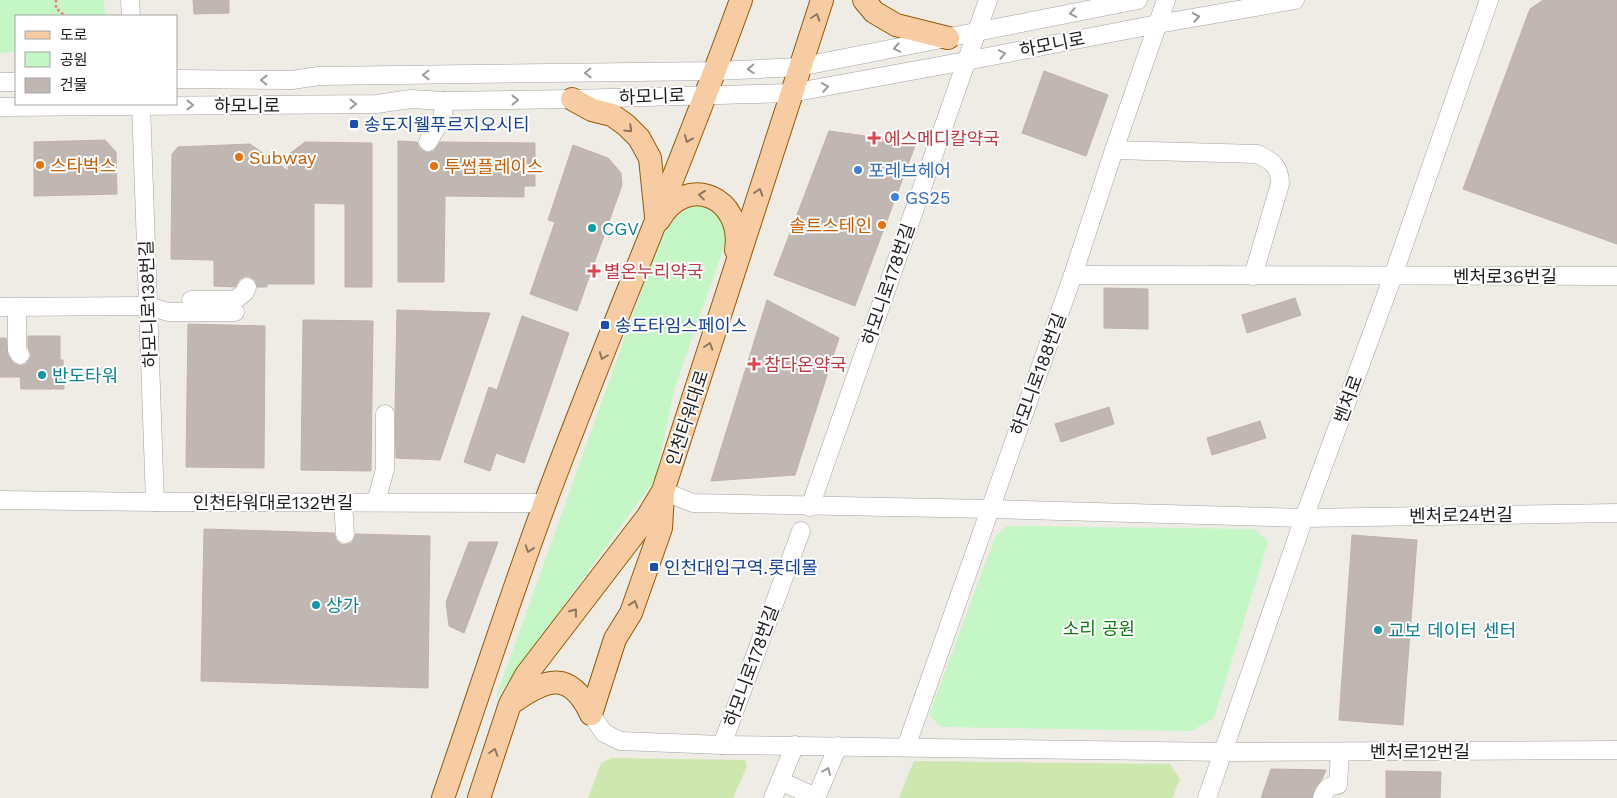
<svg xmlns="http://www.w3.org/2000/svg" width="1617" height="798" font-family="'Work Sans','Noto Sans KR',sans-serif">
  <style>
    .grass { fill: #cee7ae }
    .park { fill: #c4f7c5 }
    .building { fill: #c0b7b2; stroke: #c0b1a8 }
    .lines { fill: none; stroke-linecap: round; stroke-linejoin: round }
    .minor-casing { stroke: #a3a3a3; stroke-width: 19 }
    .major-casing { stroke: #935a06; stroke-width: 24 }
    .path { stroke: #f47572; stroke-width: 2.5; stroke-dasharray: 2.5 2.5; stroke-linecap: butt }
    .minor { stroke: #fff; stroke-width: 18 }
    .major { stroke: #f8cca2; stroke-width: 22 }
    .oneway { stroke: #9a9a9a }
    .oneway2 { stroke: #8c7660 }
    .transit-dot { fill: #1a4fb4; stroke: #fff; stroke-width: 2 }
    .health-dot { fill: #e0444e; stroke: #fff; stroke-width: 2 }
    .food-dot { fill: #e8710a; stroke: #fff; stroke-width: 2 }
    .shop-dot { fill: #3f7fe0; stroke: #fff; stroke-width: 2 }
    .culture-dot { fill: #0f9aa8; stroke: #fff; stroke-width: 2 }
    .labels { text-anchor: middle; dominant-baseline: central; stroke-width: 4; stroke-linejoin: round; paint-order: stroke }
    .street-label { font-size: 18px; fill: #1f1f1f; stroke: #fff }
    .transit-label { font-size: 18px; fill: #164399; stroke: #fff; text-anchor: start }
    .health-label { font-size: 18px; fill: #be3a42; stroke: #fff; text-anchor: start }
    .food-label { font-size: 18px; fill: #c56008; stroke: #fff; text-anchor: start }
    .shop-label { font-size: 18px; fill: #366cbe; stroke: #fff; text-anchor: start }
    .culture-label { font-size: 18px; fill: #0d838f; stroke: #fff; text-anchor: start }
    .park-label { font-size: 18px; fill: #107911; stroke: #fff }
  </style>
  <rect width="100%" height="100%" fill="#efebe5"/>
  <!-- grass -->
  <g class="grass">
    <polygon points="612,758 745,760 747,766 733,798 588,798 601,763"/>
    <polygon points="914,761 1170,764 1180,779 1172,798 899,798"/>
  </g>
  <!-- park -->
  <g class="park">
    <polygon points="0,0 104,0 105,15 16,16 16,52 0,53"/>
    <polygon points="685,204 719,209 727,238 674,390 655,479 495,700 666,222"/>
    <polygon points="1007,526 1254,529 1268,542 1214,718 1191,731 941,727 929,715 995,537"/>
  </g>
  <!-- building -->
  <g class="building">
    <polygon points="193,0 229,0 229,13 194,14"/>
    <polygon points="1543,0 1617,0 1617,244 1463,189 1530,9"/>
    <polygon points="1044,71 1108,95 1086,156 1022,133"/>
    <polygon points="829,131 916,143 855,306 774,275"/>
    <polygon points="105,140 116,152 117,194 34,196 34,142"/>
    <polygon points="398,141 417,142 419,148 423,151 428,153 434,151 440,142 535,143 535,186 524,186 524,197 445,196 444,282 398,282"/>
    <polygon points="305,142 372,143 372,287 345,287 345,204 314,203 314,284 267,284 267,287 257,287 255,280 250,277 246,276 240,279 235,287 214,286 214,260 171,259 172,154 178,147 250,144 288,171 288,155"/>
    <polygon points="573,145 608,158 621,173 622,185 577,311 530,294 555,222 548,220"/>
    <polygon points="1104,288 1148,289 1148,329 1104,328"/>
    <polygon points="1295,298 1301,315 1247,333 1242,315"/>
    <polygon points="767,300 839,338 795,475 711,481"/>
    <polygon points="397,310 490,313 440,460 396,458 395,410"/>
    <polygon points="522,316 569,333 524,463 496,453 490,471 464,462 489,387 497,390"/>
    <polygon points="303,320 373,321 371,471 301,470"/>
    <polygon points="188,324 265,326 264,468 186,467"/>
    <polygon points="28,336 60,336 60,360 63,360 64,389 21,389 20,377 0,377 0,338 6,338 8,355 14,364 21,366 26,364 29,360 31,355 28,347"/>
    <polygon points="1109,407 1114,424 1061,442 1055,424"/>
    <polygon points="1260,421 1266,438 1212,455 1207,438"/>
    <polygon points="204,529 334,533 336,540 341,544 345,545 351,543 354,539 356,534 430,536 428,688 201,681"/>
    <polygon points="1352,535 1417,540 1403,725 1339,720"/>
    <polygon points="469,542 498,542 464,633 449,626 446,602"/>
    <polygon points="1271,769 1326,770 1322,779 1315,788 1312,798 1261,798"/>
    <polygon points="1386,771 1441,772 1440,798 1386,798"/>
  </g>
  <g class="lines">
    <defs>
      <g id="minor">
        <polyline points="130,0 131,16"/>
        <polyline points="176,79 292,80 319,76 716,71 799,67 1138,0"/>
        <polyline points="0,82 16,82"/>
        <polyline points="141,104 155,502"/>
        <polyline points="0,107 376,104 411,99 444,101 572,99 791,93 966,61 1158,24 1295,0"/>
        <polyline points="428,142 443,116 444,101"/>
        <path d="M1114,150L1257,154C1272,161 1280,166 1280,184L1253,276"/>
        <polyline points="1073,275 1617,276"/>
        <polyline points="191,300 235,300 245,292 247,287"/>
        <polyline points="0,307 148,306 168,312 235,312"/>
        <polyline points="17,307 17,350 20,355"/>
        <polyline points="663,491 693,503 990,509 1304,518 1617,513"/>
        <polyline points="0,500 155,502 545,503"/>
        <polyline points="343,502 345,534"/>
        <polyline points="376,502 385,469 385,414"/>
        <polyline points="810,507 988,0"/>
        <polyline points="591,714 604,733 620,741 722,745 1224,752 1617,750"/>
        <polyline points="722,745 801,531"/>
        <polyline points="906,747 1073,275 1114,150 1166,0"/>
        <polyline points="780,781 816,797"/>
        <polyline points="773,798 795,745"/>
        <polyline points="816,798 838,746"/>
        <polyline points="1207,798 1304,518 1393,276 1489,0"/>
        <path d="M1322,798C1325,790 1328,785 1338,785L1340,752"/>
      </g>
      <g id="major">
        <polyline points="864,0 874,12 896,25 948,38"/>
        <polyline points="572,99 592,110 612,115 626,125 639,138 650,158 656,217"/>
        <path d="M659,220C687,171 744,198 736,250"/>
        <path d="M513,702C547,678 570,670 591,714"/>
        <polyline points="591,714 615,639 631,613 661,528 663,494"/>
        <path d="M443,798C477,700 509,600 545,503C608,334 680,169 741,0"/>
        <polyline points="479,798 510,704 526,675 648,516 663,491 822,0"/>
      </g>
    </defs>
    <!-- minor casing -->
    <use href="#minor" class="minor-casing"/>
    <!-- major casing -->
    <use href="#major" class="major-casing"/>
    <!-- path -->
    <polyline class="path" points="56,0 56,8 65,16"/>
    <!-- minor -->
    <use href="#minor" class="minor"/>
    <!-- major -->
    <use href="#major" class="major"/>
  </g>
  <!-- one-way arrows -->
  <defs><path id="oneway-chevron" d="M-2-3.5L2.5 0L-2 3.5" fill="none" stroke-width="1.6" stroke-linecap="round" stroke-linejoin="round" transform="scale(1.25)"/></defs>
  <g class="oneway">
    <use href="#oneway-chevron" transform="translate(1073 13) rotate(169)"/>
    <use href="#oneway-chevron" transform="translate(1196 17) rotate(-10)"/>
    <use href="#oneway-chevron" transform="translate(897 48) rotate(169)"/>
    <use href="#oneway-chevron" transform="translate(1002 54) rotate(-11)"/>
    <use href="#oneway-chevron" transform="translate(751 69) rotate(178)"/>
    <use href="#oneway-chevron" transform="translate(588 73) rotate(179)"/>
    <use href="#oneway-chevron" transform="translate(426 75) rotate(179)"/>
    <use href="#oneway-chevron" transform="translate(264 80) rotate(-179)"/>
    <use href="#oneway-chevron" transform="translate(825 87) rotate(-10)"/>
    <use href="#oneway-chevron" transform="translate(515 100) rotate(-1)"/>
    <use href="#oneway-chevron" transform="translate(353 104)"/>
    <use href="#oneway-chevron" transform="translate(190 105)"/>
    <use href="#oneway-chevron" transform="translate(827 771) rotate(-67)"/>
  </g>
  <g class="oneway2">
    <use href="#oneway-chevron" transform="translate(816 17) rotate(-72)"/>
    <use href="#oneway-chevron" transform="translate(629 129) rotate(44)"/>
    <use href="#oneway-chevron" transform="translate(688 139) rotate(112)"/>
    <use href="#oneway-chevron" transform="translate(759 192) rotate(-72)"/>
    <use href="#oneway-chevron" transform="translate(702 195) rotate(-173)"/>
    <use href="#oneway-chevron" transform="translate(709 346) rotate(-72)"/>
    <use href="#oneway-chevron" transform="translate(603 356) rotate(111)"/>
    <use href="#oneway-chevron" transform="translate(529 549) rotate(109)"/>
    <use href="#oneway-chevron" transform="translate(634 604) rotate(-71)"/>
    <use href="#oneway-chevron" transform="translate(574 612) rotate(-52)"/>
    <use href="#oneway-chevron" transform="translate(494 752) rotate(-72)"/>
  </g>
  <!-- markers -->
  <g class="transit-dot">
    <rect x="349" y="119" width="10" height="10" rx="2.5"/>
    <rect x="600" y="320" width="10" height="10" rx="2.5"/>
    <rect x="649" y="562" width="10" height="10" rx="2.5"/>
  </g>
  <g class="health-dot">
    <path d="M871.5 130.5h5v5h5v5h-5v5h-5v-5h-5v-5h5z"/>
    <path d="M591.5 263.5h5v5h5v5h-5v5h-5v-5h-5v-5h5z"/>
    <path d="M751.5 356.5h5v5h5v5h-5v5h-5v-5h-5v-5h5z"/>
  </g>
  <g class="food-dot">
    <circle cx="239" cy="157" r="5"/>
    <circle cx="40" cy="165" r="5"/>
    <circle cx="434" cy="166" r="5"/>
    <circle cx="882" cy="225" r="5"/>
  </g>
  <g class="shop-dot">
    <circle cx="858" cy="170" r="5"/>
    <circle cx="895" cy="197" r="5"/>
  </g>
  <g class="culture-dot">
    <circle cx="592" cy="228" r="5"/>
    <circle cx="42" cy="375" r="5"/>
    <circle cx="316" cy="605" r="5"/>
    <circle cx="1378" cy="630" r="5"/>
  </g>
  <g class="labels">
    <!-- street labels -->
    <g class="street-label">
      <text transform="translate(1052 44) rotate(-11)">하모니로</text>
      <text transform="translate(652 96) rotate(-2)">하모니로</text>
      <text x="247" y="105">하모니로</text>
      <text x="1505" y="276">벤처로36번길</text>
      <text transform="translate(888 284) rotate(-71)">하모니로178번길</text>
      <text transform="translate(148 304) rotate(-92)">하모니로138번길</text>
      <text transform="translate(1038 374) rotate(-70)">하모니로188번길</text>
      <text transform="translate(1348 399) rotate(-70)">벤처로</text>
      <text transform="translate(687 418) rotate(-72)">인천타워대로</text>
      <text x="273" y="502">인천타워대로132번길</text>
      <text transform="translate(1461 515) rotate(-1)">벤처로24번길</text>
      <text transform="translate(751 666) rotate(-70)">하모니로178번길</text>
      <text x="1420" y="751">벤처로12번길</text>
    </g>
    <!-- transit labels -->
    <g class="transit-label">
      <text x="364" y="124">송도지웰푸르지오시티</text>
      <text x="615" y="325">송도타임스페이스</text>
      <text x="664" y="567">인천대입구역.롯데몰</text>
    </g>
    <!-- health labels -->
    <g class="health-label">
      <text x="884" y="138">에스메디칼약국</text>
      <text x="604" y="271">별온누리약국</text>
      <text x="764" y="364">참다온약국</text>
    </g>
    <!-- food labels -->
    <g class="food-label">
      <text x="249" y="157">Subway</text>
      <text x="50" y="165">스타벅스</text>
      <text x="444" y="166">투썸플레이스</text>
      <text x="872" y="225" text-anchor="end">솔트스테인</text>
    </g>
    <!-- shop labels -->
    <g class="shop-label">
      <text x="868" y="170">포레브헤어</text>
      <text x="905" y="197">GS25</text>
    </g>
    <!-- culture labels -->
    <g class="culture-label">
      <text x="602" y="228">CGV</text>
      <text x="52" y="375">반도타워</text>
      <text x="326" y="605">상가</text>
      <text x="1388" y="630">교보 데이터 센터</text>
    </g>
    <!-- park labels -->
    <g class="park-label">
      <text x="1099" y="628">소리 공원</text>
    </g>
  </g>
  <!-- legend -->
  <rect x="15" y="15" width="162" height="90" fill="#ffffff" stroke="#a5a5a5"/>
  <rect x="25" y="31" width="25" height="8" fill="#f8cca2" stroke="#a5a5a5"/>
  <text x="60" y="40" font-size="15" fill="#1f1f1f">도로</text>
  <rect x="25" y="52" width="25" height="15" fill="#c4f7c5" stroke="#a5a5a5"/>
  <text x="60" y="65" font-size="15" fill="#1f1f1f">공원</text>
  <rect x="25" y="78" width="25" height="15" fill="#c0b7b2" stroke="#a5a5a5"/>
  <text x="60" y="90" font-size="15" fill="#1f1f1f">건물</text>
</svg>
